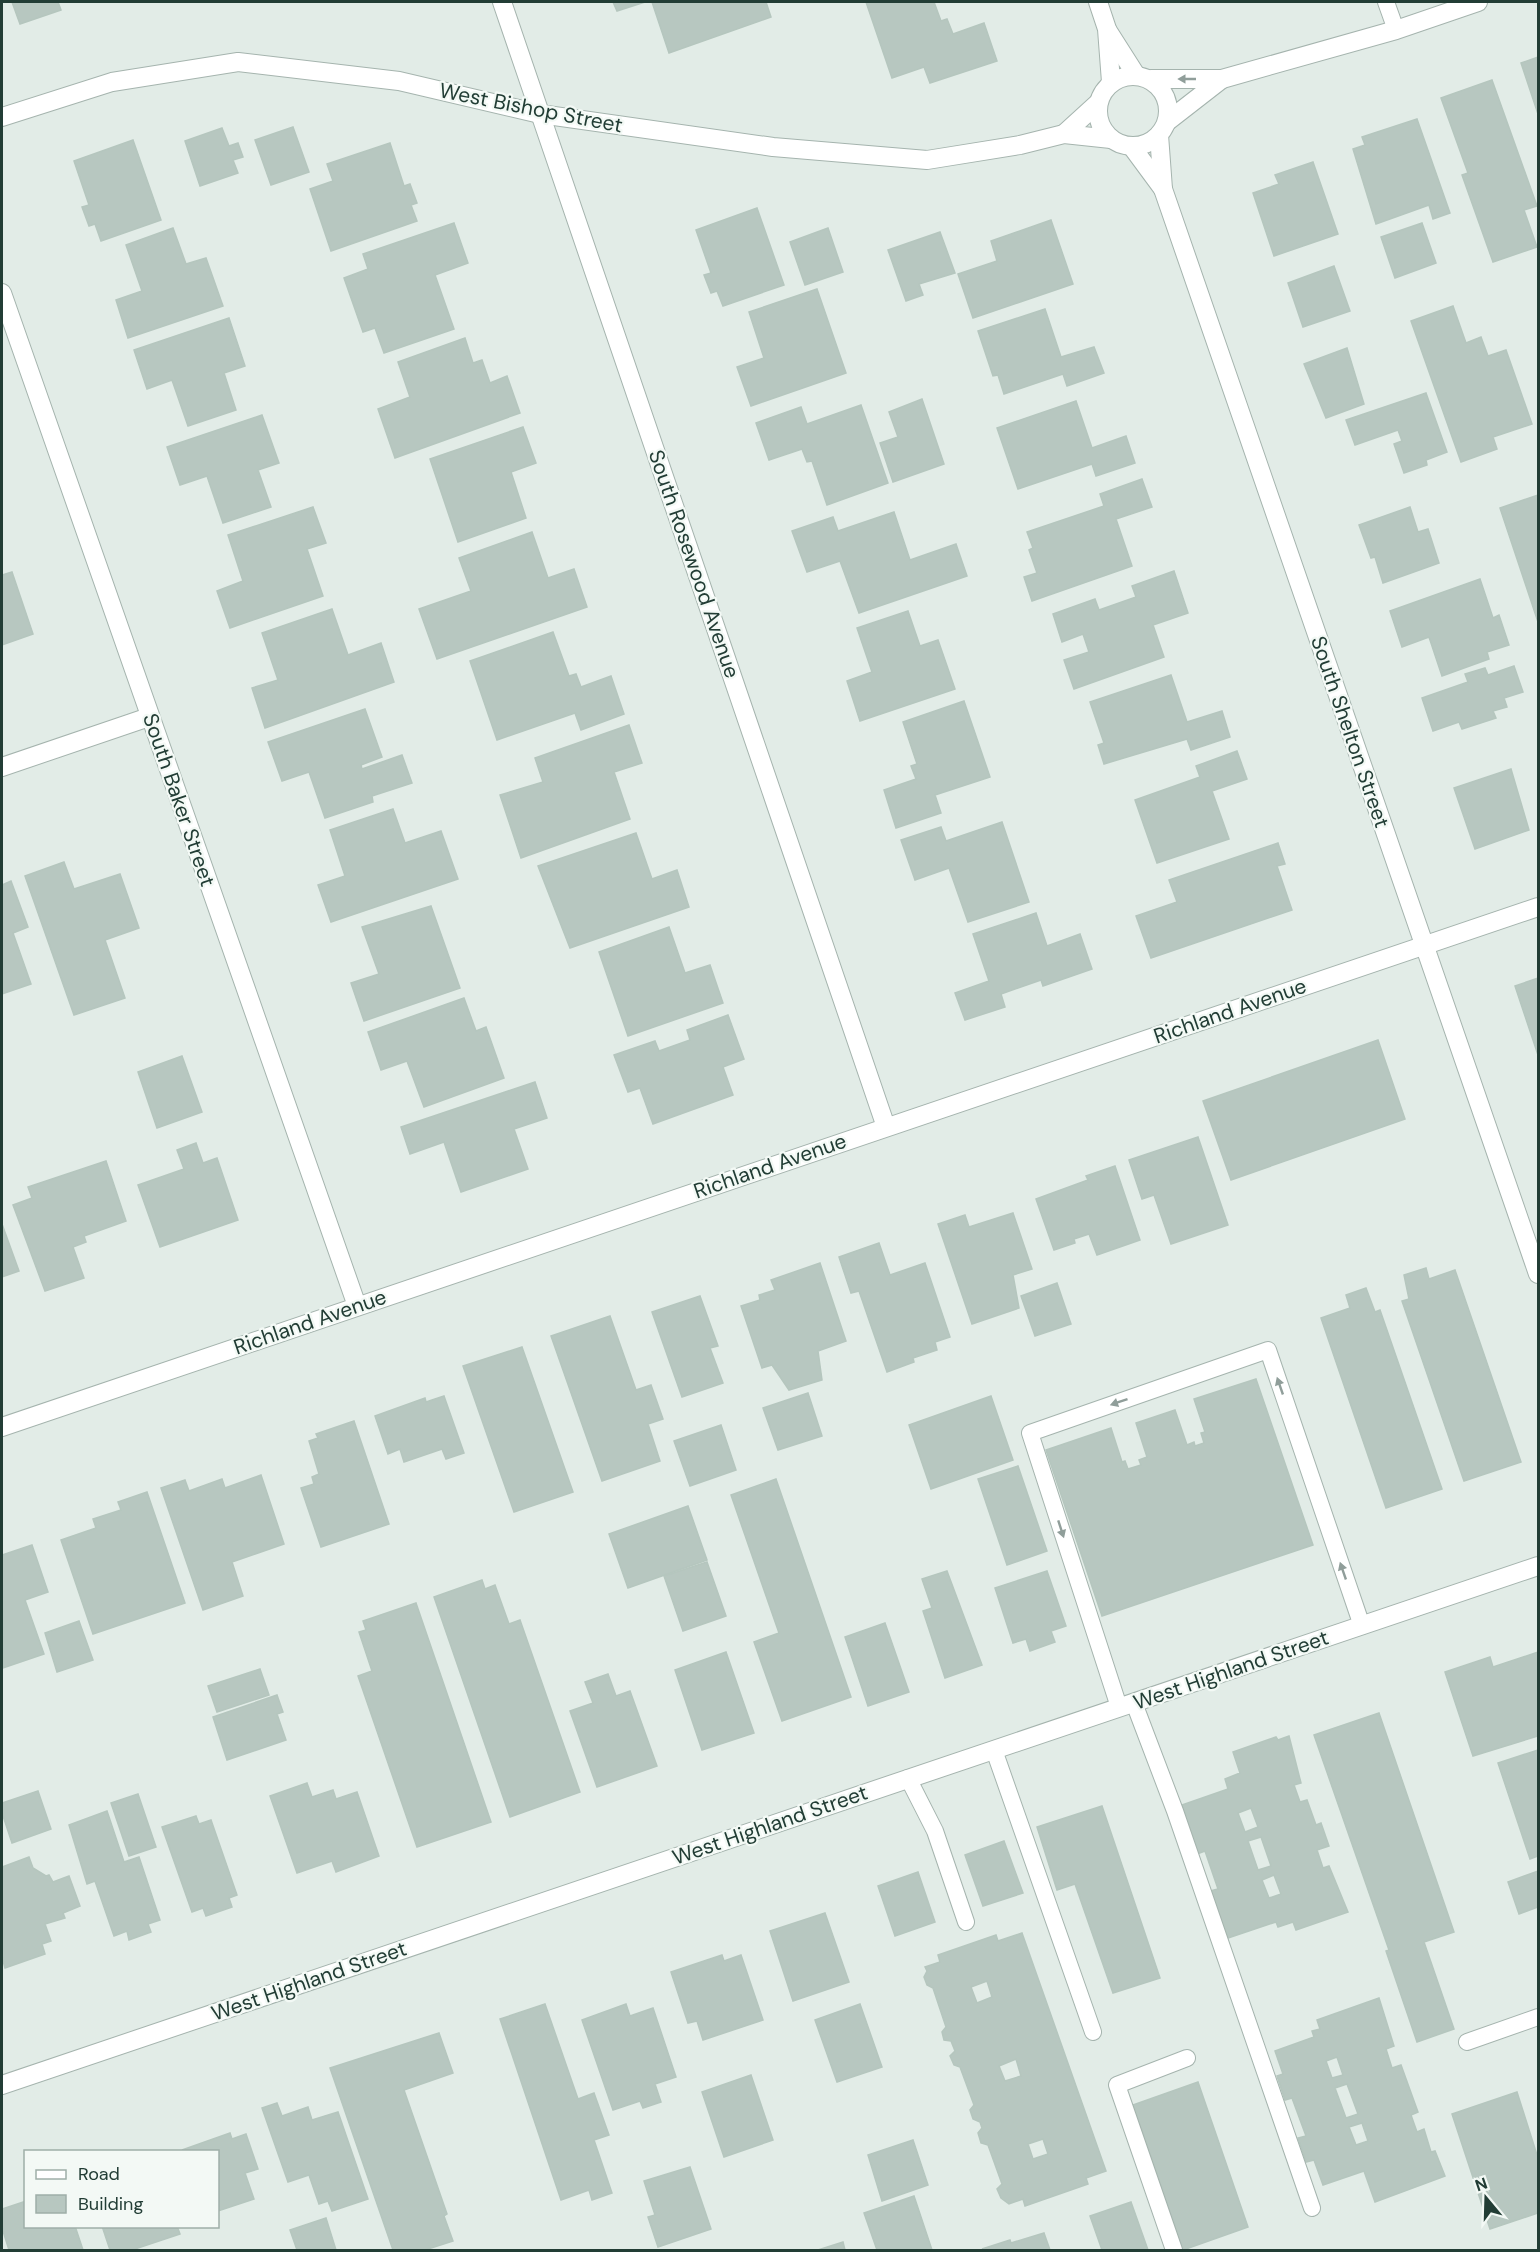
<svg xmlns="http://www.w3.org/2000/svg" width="1540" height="2252" font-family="'DM Sans',sans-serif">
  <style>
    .building { fill: #b7c7c0; stroke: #b5c6be; stroke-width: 1.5; fill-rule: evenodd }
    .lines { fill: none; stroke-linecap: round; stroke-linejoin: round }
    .service-casing { stroke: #a5b4ae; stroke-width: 18 }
    .minor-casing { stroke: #a5b4ae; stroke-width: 20 }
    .tertiary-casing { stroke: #a5b4ae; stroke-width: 20 }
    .service { stroke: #fff; stroke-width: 16 }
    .minor { stroke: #fff; stroke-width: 18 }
    .tertiary { stroke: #fff; stroke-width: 18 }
    .oneway { fill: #909e9a }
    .labels { text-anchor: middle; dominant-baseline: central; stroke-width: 4.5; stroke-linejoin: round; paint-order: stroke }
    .street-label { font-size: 21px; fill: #223d35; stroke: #f3f9f5 }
  </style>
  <rect width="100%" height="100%" fill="#e2ece7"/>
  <!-- building -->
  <g class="building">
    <polygon points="12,2 58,2 61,10 20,24"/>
    <polygon points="613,2 645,2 617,11"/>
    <polygon points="652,2 766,2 771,17 669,53"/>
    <polygon points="866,2 934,2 941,21 947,19 953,34 984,23 997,61 930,83 924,67 892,78"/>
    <polygon points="1538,57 1538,114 1521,63"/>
    <polygon points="1492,80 1537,206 1524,210 1537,247 1493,262 1462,175 1468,173 1441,98"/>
    <polygon points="1417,119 1450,213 1433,219 1429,205 1376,224 1353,149 1365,145 1362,137"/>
    <polygon points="293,127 309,172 271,185 255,140"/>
    <polygon points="222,128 229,146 238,143 243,157 233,160 238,173 200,186 185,141"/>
    <polygon points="133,140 161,220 101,241 95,224 89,226 82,207 89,205 74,161"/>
    <polygon points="390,143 404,186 410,184 417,203 411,205 417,221 331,251 310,189 333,181 327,164"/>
    <polygon points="1313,162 1338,234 1274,256 1253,193 1279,184 1275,175"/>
    <polygon points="757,208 784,285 723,306 717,291 711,293 704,275 711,273 696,230"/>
    <polygon points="1051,220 1073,284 973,318 958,274 997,261 991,241"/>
    <polygon points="454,223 468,263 435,275 454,329 384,353 375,328 363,332 344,278 368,269 363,254"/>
    <polygon points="1422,223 1436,263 1395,278 1381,237"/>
    <polygon points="173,228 186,264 206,258 223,306 128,338 116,300 142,291 126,245"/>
    <polygon points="828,228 843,272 805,285 790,242"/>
    <polygon points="940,232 955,273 919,284 923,295 906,301 888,250"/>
    <polygon points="1334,266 1350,311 1303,327 1288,283"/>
    <polygon points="817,289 846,373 751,406 737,367 764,358 749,312"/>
    <polygon points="1453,306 1466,343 1481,337 1488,356 1506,350 1532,424 1493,437 1497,449 1461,462 1411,321"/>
    <polygon points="1045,309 1061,357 1094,347 1104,373 1067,386 1063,374 1004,394 998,375 993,376 978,331"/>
    <polygon points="229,318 245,366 224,373 236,410 188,426 172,380 147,389 134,350"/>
    <polygon points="465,338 473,363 482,360 490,383 507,376 520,413 395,458 378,409 410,397 398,362"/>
    <polygon points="1347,348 1364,404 1326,418 1304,364"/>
    <polygon points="1426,393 1447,452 1426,460 1427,465 1404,473 1394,444 1402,441 1398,430 1355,445 1346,420"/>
    <polygon points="922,399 944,464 893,482 880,443 898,437 889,412"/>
    <polygon points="1076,401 1092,448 1126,436 1135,463 1096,476 1092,464 1018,489 997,428"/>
    <polygon points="861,405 888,483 827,505 812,461 807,462 802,449 769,460 756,423 801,407 807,424"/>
    <polygon points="262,415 279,463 258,470 271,507 223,523 207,476 180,485 167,447"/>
    <polygon points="523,427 536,463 511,472 526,518 458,542 430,459"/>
    <polygon points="1142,479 1152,507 1116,519 1132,566 1032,601 1024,577 1037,573 1029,550 1033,548 1027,532 1104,506 1100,494"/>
    <polygon points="1538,495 1538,622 1500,508"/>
    <polygon points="313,507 326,543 307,549 323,596 230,628 217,591 243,581 228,535"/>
    <polygon points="1410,507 1418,532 1428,529 1439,563 1383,583 1375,557 1371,558 1359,525"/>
    <polygon points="894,512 910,560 956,544 967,576 859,613 840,561 807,572 792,531 833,517 838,531"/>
    <polygon points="532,532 548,578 574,569 587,607 437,659 419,609 471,591 459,558"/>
    <polygon points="1174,571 1188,613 1153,625 1164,657 1074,689 1064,660 1089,652 1083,634 1062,642 1053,614 1095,599 1099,610 1136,597 1132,586"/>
    <polygon points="12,572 33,634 2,645 2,575"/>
    <polygon points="1480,579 1493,618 1499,615 1509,645 1487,652 1489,659 1442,676 1429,637 1402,647 1390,611"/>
    <polygon points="332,609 348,655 381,643 394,682 265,728 252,688 278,680 262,633"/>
    <polygon points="908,611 920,646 938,640 955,689 860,721 847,681 872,672 857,628"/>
    <polygon points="553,632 569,676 576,674 581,687 611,676 624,714 581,730 575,713 497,740 470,661"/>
    <polygon points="1514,666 1523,692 1504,698 1507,707 1493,711 1496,718 1462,729 1459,722 1433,731 1422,698 1468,682 1465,674 1485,668 1488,675"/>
    <polygon points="1171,675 1187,722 1222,711 1230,737 1191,750 1187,739 1104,764 1098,745 1104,743 1090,702"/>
    <polygon points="964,701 990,777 935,795 941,813 896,828 884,790 916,779 911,766 917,764 903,722"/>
    <polygon points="365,709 382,757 361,765 362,769 402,755 412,783 372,796 373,802 325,818 309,772 282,781 268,742"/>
    <polygon points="629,725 642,763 614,772 630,819 521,858 500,795 543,782 535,758"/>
    <polygon points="1237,751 1247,779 1212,791 1229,839 1157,863 1135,800 1200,777 1196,766"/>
    <polygon points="1511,769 1529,830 1475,849 1454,788"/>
    <polygon points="393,809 405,843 441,831 458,879 331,922 318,885 345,876 330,830"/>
    <polygon points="1002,822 1029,902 968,922 949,868 915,880 901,840 941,827 946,841"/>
    <polygon points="636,833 652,879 677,870 689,907 570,948 538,866"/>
    <polygon points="1278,843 1285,864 1277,866 1292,910 1151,958 1136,916 1177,902 1169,880"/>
    <polygon points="64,862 74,889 120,874 139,928 105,940 125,998 74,1015 25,876"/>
    <polygon points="11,881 28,927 13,933 31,984 2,994 2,885"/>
    <polygon points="431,906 460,988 364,1021 351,983 379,974 362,927"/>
    <polygon points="1036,913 1047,946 1080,934 1092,969 1043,986 1041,980 1001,994 1005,1007 965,1020 955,993 989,981 973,934"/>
    <polygon points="669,927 685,973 710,965 723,1003 628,1036 599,952"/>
    <polygon points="1538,978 1538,1055 1515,986"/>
    <polygon points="464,998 476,1031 486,1027 504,1078 424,1107 407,1061 381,1070 368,1032"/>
    <polygon points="728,1015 744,1059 723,1067 733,1095 653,1124 640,1088 628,1092 614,1055 655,1041 659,1051 690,1040 687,1030"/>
    <polygon points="1378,1040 1405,1119 1231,1180 1203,1101"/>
    <polygon points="182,1056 202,1112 157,1128 138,1072"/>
    <polygon points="535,1082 547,1118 514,1129 528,1169 461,1192 444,1142 410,1154 401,1127"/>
    <polygon points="1198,1137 1228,1225 1171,1244 1154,1195 1142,1199 1129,1160"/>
    <polygon points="196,1143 203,1163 217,1158 238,1220 160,1247 138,1185 184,1169 177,1150"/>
    <polygon points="106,1161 126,1221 84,1236 86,1242 73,1247 84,1278 45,1291 13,1205 32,1198 28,1187"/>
    <polygon points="1115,1166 1140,1240 1097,1255 1089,1234 1074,1239 1075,1243 1054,1250 1036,1199 1088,1180 1086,1176"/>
    <polygon points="1013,1213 1032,1269 1013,1275 1019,1308 972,1324 938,1224 965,1215 969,1227"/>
    <polygon points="2,1224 19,1271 2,1277"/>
    <polygon points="879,1243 890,1275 925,1263 950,1337 935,1342 937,1350 913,1358 914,1362 887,1372 859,1291 851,1293 839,1257"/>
    <polygon points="820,1263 846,1341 818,1351 822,1380 789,1390 772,1365 762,1368 741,1306 760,1300 759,1295 775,1290 771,1280"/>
    <polygon points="1426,1268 1429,1279 1455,1270 1521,1462 1464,1481 1402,1301 1409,1299 1404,1275"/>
    <polygon points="1057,1283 1071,1324 1035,1336 1021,1296"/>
    <polygon points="1366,1288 1375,1312 1380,1310 1442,1489 1386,1508 1321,1318 1350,1308 1346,1295"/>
    <polygon points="700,1296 718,1346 710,1348 723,1383 682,1397 652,1312"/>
    <polygon points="610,1316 636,1390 651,1385 663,1419 648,1424 660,1461 602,1481 551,1336"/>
    <polygon points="522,1347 573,1492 514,1512 463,1366"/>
    <polygon points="1256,1379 1313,1545 1102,1616 1046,1450 1111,1428 1122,1462 1125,1461 1128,1469 1141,1465 1139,1460 1147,1457 1136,1423 1175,1410 1187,1445 1194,1442 1195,1446 1204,1443 1201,1433 1205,1432 1194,1399"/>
    <polygon points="808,1393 822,1436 778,1450 763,1408"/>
    <polygon points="444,1396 464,1453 446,1459 442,1449 404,1462 400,1449 388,1454 375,1416 425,1398 426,1402"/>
    <polygon points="991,1396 1013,1460 931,1489 909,1425"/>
    <polygon points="354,1421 389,1524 321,1547 301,1488 314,1484 312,1477 319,1474 309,1441 318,1438 316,1434"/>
    <polygon points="721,1425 736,1470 690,1486 674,1441"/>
    <polygon points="1018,1466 1047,1551 1007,1565 978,1479"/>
    <polygon points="261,1475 284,1544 232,1562 243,1596 203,1610 161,1488 185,1480 189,1491 222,1479 225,1488"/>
    <polygon points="776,1479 851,1697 782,1721 754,1642 779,1633 731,1495"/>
    <polygon points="147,1492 185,1603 93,1634 61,1540 96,1528 93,1519 121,1510 118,1502"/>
    <polygon points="688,1506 707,1560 628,1588 609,1534"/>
    <polygon points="32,1545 48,1592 25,1600 44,1654 3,1668 2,1555"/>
    <polygon points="707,1562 726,1616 683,1631 664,1576"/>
    <polygon points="947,1571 982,1665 945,1678 923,1611 932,1608 922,1579"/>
    <polygon points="1047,1571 1066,1626 1051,1631 1055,1642 1030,1651 1026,1639 1013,1643 995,1588"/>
    <polygon points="482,1580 485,1589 495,1585 509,1624 520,1620 580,1792 510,1817 434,1597"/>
    <polygon points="416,1603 491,1822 417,1847 358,1676 372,1671 359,1632 366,1630 363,1621"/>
    <polygon points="79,1621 93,1660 57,1672 45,1633"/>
    <polygon points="885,1623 909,1692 868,1706 845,1637"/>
    <polygon points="726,1652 754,1733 702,1750 675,1670"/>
    <polygon points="1538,1652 1538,1736 1473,1756 1445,1672 1490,1657 1493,1667"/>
    <polygon points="260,1669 269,1695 217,1712 208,1686"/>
    <polygon points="608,1674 616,1696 630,1691 657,1766 597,1787 570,1711 593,1703 585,1682"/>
    <polygon points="277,1695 283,1712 277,1714 286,1740 227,1760 213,1717"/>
    <polygon points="1379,1713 1454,1932 1424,1942 1454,2029 1417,2042 1386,1951 1389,1950 1314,1735"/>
    <path d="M1289,1736L1301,1783L1294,1785L1300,1802L1307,1800L1316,1825L1321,1823L1329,1846L1317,1850L1323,1868L1329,1866L1348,1912L1296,1930L1293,1922L1278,1927L1276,1922L1228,1938L1210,1891L1218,1889L1205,1851L1197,1854L1182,1805L1228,1789L1225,1779L1240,1773L1233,1752L1276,1737L1278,1740ZM1251,1808L1258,1827L1245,1832L1238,1813ZM1261,1837L1271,1866L1258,1870L1248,1841ZM1274,1875L1281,1894L1269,1898L1262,1880Z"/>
    <polygon points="1538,1750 1538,1856 1530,1859 1498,1763"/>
    <polygon points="307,1783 312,1797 333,1790 336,1799 357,1792 379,1856 336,1872 332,1861 297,1873 270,1796"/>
    <polygon points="38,1791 51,1829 12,1843 2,1813 2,1803"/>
    <polygon points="138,1794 156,1847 129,1856 111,1803"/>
    <polygon points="1102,1806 1160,1978 1113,1993 1075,1884 1057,1890 1037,1827"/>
    <polygon points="107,1811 124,1862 139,1857 160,1920 148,1924 151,1932 129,1940 127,1931 114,1936 95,1881 87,1884 69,1825"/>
    <polygon points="196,1816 199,1824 211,1820 237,1895 229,1898 232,1907 206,1916 203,1908 192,1912 162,1827"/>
    <polygon points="1004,1841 1023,1893 983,1906 965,1855"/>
    <polygon points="29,1857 33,1868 46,1876 49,1875 53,1882 69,1876 80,1906 63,1913 65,1918 45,1924 51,1941 42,1944 45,1954 5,1968 2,1957 2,1867"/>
    <polygon points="1538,1871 1538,1907 1519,1914 1508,1882"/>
    <polygon points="918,1872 935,1922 895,1936 878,1886"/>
    <polygon points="825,1913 849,1982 793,2001 770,1931"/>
    <path d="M1022,1933L1106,2171L1086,2178L1088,2184L1025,2206L1023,2199L1009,2204L1001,2198L997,2189L1002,2184L988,2145L981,2143L978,2133L982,2128L980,2122L973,2119L970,2110L974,2105L960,2067L954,2065L950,2056L955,2051L951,2041L944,2040L942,2032L946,2027L933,1988L927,1985L924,1977L927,1971L925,1967L940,1962L938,1955L996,1935L998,1941ZM987,1981L992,1997L977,2003L971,1987ZM1016,2059L1021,2076L1005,2081L999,2066ZM1043,2139L1048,2154L1033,2159L1028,2144Z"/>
    <polygon points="722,1955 724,1961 741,1955 763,2020 703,2040 697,2021 688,2023 671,1972"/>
    <path d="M1379,1998L1394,2046L1386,2049L1392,2068L1401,2065L1418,2112L1411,2115L1417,2132L1424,2129L1431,2152L1435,2151L1445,2176L1375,2202L1364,2171L1323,2185L1314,2160L1306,2162L1298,2138L1306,2136L1292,2098L1285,2100L1277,2076L1283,2074L1275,2051L1314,2037L1312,2031L1320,2029L1317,2020ZM1337,2057L1343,2075L1332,2078L1326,2061ZM1347,2084L1358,2114L1346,2118L1335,2088ZM1362,2123L1368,2141L1356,2145L1349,2127Z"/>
    <polygon points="545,2004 578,2099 594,2093 609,2135 594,2140 612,2193 592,2200 589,2190 561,2200 500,2019"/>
    <polygon points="626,2004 630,2016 653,2008 676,2077 655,2084 661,2102 643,2108 640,2101 613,2110 582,2020"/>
    <polygon points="860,2004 882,2067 837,2082 815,2020"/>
    <polygon points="439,2033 453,2073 404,2090 447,2214 444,2216 453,2241 425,2250 393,2250 330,2068"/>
    <polygon points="751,2075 773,2140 724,2157 702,2092"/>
    <polygon points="1198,2082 1248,2227 1183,2250 1133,2105"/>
    <polygon points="1517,2092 1538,2158 1538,2213 1490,2229 1452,2114"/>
    <polygon points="277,2103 282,2116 308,2107 312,2120 338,2112 368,2199 332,2211 328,2201 319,2204 309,2175 288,2182 262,2108"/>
    <polygon points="230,2133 232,2139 246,2134 258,2169 245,2173 254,2199 218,2211 218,2152 182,2150"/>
    <polygon points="913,2140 928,2185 882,2201 868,2155"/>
    <polygon points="690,2167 711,2229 658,2247 648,2217 655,2215 644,2181"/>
    <polygon points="914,2196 932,2250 877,2250 864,2213"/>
    <polygon points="26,2201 26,2226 75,2226 83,2250 9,2250 2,2228 2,2209"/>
    <polygon points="1131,2202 1148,2250 1102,2250 1090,2216"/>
    <polygon points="326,2218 336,2250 297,2250 290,2230"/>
    <polygon points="102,2226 177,2226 180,2234 132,2250 110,2250"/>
    <polygon points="1044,2233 1050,2250 982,2249 1010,2240 1011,2243"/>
    <polygon points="843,2242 845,2250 818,2250"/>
  </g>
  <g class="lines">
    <defs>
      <g id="service">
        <polyline points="1386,2 1396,30"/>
        <polyline points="1134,1703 1175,1811 1312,2208"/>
        <polyline points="1119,1707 1030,1433 1268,1350 1362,1626"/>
        <polyline points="994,1750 1093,2032"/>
        <polyline points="908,1778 935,1831 966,1922"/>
        <polyline points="1467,2042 1538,2017"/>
        <polyline points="1174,2250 1117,2085 1187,2058"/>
      </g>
      <g id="minor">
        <polyline points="502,2 886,1127"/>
        <polyline points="1098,2 1107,29 1111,82"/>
        <polyline points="1108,31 1136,75"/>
        <circle cx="1133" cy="111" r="35"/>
        <polyline points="1151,79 1222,79 1396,30 1478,2"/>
        <polyline points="1168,121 1222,79"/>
        <polyline points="1159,135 1163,189 1538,1274"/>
        <polyline points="1132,147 1163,189"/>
        <polyline points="2,293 357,1306"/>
        <polyline points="2,767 149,717"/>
        <polyline points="2,1427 1538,907"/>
        <polyline points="2,2085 1538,1566"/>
      </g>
      <g id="tertiary">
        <polyline points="2,117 112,82 238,62 399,81 540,114 773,147 927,160 1020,145 1064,134 1111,139"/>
        <polyline points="1064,134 1098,103"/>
      </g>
    </defs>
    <!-- service casing -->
    <use href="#service" class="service-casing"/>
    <!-- minor casing -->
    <use href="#minor" class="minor-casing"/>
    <!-- tertiary casing -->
    <use href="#tertiary" class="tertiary-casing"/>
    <!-- service -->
    <use href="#service" class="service"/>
    <!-- minor -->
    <use href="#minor" class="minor"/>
    <!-- tertiary -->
    <use href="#tertiary" class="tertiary"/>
  </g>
  <!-- one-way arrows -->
  <defs><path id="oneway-solid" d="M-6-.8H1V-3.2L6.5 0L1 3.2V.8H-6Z" transform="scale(1.5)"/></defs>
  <g class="oneway">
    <use href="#oneway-solid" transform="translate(1187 79) rotate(-180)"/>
    <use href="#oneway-solid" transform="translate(1280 1386) rotate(-109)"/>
    <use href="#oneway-solid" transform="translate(1119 1402) rotate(161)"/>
    <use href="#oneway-solid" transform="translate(1061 1529) rotate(72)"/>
    <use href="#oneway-solid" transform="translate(1343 1571) rotate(-109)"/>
  </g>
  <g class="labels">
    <!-- street labels -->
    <g class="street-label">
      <text transform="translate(531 108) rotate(11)">West Bishop Street</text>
      <text transform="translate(694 564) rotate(71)">South Rosewood Avenue</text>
      <text transform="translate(1350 732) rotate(71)">South Shelton Street</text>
      <text transform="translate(179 800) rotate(71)">South Baker Street</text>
      <text transform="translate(1230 1011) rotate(-19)">Richland Avenue</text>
      <text transform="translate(770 1166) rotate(-19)">Richland Avenue</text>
      <text transform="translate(310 1322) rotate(-19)">Richland Avenue</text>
      <text transform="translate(1231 1670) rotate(-19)">West Highland Street</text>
      <text transform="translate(770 1825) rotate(-19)">West Highland Street</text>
      <text transform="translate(309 1981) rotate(-19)">West Highland Street</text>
    </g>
  </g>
  <!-- border -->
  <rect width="1540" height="2252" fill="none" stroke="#223d35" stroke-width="6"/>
  <!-- legend -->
  <rect x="24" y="2150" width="195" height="78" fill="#f3f9f5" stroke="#9faea8" stroke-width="1.5"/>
  <rect x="36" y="2170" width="30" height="9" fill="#ffffff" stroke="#9faea8" stroke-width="1.5"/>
  <text x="78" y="2180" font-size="18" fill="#223d35">Road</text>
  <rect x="36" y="2195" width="30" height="18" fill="#b7c7c0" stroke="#9faea8" stroke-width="1.5"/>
  <text x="78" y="2210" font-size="18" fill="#223d35">Building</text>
  <!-- north arrow -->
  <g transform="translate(1486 2198) rotate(341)" stroke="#f3f9f5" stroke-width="4.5" paint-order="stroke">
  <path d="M0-4.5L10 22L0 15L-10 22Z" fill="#223d35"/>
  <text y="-9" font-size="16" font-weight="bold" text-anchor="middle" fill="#223d35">N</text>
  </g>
</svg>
